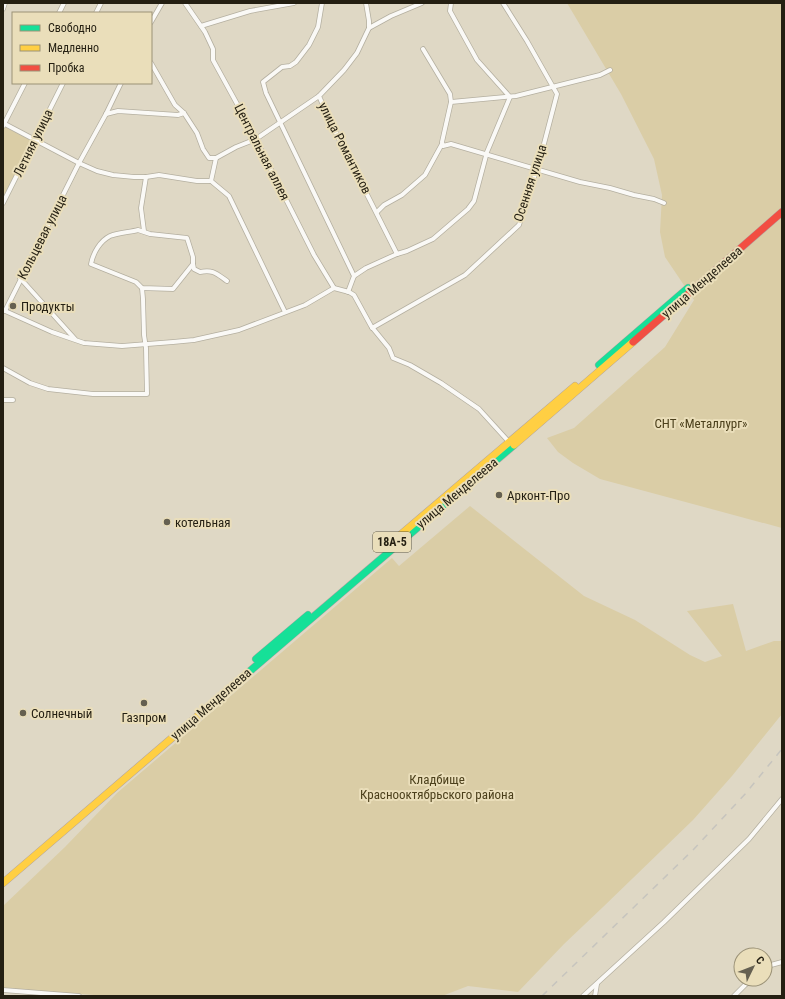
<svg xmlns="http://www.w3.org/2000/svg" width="785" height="999" font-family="'Roboto Condensed',sans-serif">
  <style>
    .green { fill: #dacda6 }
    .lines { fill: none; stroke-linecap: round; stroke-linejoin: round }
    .street-casing { stroke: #b4afa0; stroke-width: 5.5 }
    .fast-casing { stroke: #b0a2a2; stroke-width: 8 }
    .slow-casing { stroke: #b0a2a2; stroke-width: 8 }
    .jam-casing { stroke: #b0a2a2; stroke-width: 8 }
    .street { stroke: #faf9f6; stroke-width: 4 }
    .fast { stroke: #16e098; stroke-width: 7 }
    .slow { stroke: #ffcf43; stroke-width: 7 }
    .jam { stroke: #f24e42; stroke-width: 7 }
    .rail { stroke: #c6c4be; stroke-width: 1.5; stroke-dasharray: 7 7; stroke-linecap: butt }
    .poi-dot { fill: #656051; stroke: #eadeba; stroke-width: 1.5 }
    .labels { text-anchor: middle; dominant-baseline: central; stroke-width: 4; stroke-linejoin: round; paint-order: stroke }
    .shield { fill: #eadeba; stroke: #5f5844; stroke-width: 1 }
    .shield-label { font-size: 12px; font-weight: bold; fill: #241f12 }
    .street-label { font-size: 13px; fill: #241f12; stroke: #eadeba }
    .poi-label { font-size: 13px; fill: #241f12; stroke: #eadeba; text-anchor: start }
    .park-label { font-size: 13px; fill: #4c401c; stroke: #eadeba }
  </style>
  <rect width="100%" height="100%" fill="#dfd8c5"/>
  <!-- green -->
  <g class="green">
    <polygon points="567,3 782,3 782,528 600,479 573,463 558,452 547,438 574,428 665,347 694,300 665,257 660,232 662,195 654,159 621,94"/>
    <polygon points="5,127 32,141 3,197 3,131"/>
    <polygon points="470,506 584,596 635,620 690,655 705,662 722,656 687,611 733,604 746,651 774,641 782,641 782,714 732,776 693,820 603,907 564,944 518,992 468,986 442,996 107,996 3,988 3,906 65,847 117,793 392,558 399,566"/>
  </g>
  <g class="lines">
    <defs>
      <g id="street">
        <polyline points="185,3 205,32 213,49 213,60 247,122 314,255 334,288 349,292 354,295 371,326 389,348 393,358 410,365 441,383 479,409 509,442"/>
        <polyline points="322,3 318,27 309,45 296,62 290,66 282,67 263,82 266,93 279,120 354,276 348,292"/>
        <polyline points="366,3 369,21 369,28 357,53 344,70 319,96 330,121 397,254"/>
        <polyline points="3,9 5,3"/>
        <polyline points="59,13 64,3"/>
        <polyline points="96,13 101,3"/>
        <polyline points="151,22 162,3"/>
        <polyline points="201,26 250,11 294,3"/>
        <polyline points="369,28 391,16 422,3"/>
        <polyline points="423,49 450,94 451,102 442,142 443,146 451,144 580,182 610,188 634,195 654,199 664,203"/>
        <polyline points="151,63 175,105 184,113 197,133 203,149 209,158 216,158 211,181"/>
        <polyline points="451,102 516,96 600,75 610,70"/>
        <polyline points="106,114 118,111 178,115 184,113"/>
        <polyline points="3,123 79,163 97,171 113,175 134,177 146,177 159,175 197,181 211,181 229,196 285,312"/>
        <polyline points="3,126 25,83"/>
        <polyline points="216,158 236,147 256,139 319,96"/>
        <polyline points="3,203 63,83"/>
        <polyline points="377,212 384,205 402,195 425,175 442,144"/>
        <path d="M138,230L150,234L187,238L193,257V264L173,289L142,288L136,282L91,264C93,253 100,241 110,236C118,233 130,232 138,230Z"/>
        <polyline points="144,231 141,208 146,177"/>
        <path d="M193,264L194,269L200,272C213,269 217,274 227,281"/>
        <polyline points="354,276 366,268 397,254 407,251 433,239 468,209 474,201 487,152 510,97 477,60 450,11 451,3"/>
        <polyline points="20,278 75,339"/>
        <polyline points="3,310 52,332 84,343 122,346 173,342 194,340 239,330 305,305 334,288"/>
        <polyline points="5,311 79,163 106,114 121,83"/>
        <polyline points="372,328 465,275 519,225 540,159 557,94 527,41 503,3"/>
        <polyline points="3,368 30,383 48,389 93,394 147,394 146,348 144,335 143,299 142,288"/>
        <polyline points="3,400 13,400"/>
        <polyline points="765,969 771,965 782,962"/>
        <polyline points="3,990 79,996"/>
        <polyline points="583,996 664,922 749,839 782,799"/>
        <polyline points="595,996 597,984"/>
        <polyline points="734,996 745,985 753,979"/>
      </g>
      <g id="fast">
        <polyline points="599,365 688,288"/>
        <polyline points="256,659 308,615"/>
        <polyline points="243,677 514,445"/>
      </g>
      <g id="slow">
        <polyline points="514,445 633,342"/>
        <polyline points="385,548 575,386"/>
        <polyline points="3,883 243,677"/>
      </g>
      <polyline id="jam" points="633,342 782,212"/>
    </defs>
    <!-- street casing -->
    <use href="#street" class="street-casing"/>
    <!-- fast casing -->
    <use href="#fast" class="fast-casing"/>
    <!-- slow casing -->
    <use href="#slow" class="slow-casing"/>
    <!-- jam casing -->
    <use href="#jam" class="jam-casing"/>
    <!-- street -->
    <use href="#street" class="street"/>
    <!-- fast -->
    <use href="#fast" class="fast"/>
    <!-- slow -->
    <use href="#slow" class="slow"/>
    <!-- jam -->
    <use href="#jam" class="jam"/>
    <!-- rail -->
    <polyline class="rail" points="542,996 693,850 746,793 782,749"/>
  </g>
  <!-- markers -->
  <g class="poi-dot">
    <circle cx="13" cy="306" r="4"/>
    <circle cx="499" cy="495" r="4"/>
    <circle cx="167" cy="522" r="4"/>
    <circle cx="144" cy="703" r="4"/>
    <circle cx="23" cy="713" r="4"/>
  </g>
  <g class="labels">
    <!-- shield labels -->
    <rect class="shield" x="373" y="532" width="38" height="20" rx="3"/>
    <g class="shield-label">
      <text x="392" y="542">18А-5</text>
    </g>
    <!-- street labels -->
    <g class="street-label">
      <text transform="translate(33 143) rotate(-64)">Летняя улица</text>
      <text transform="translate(345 148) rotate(63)">улица Романтиков</text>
      <text transform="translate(262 152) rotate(63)">Центральная аллея</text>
      <text transform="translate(530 183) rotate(-72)">Осенняя улица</text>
      <text transform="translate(42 237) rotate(-63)">Кольцевая улица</text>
      <text transform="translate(702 282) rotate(-41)">улица Менделеева</text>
      <text transform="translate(457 493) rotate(-40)">улица Менделеева</text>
      <text transform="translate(211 704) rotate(-41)">улица Менделеева</text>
    </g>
    <!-- poi labels -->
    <g class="poi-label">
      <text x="21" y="306">Продукты</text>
      <text x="507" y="495">Арконт-Про</text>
      <text x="175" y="522">котельная</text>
      <text x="31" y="713">Солнечный</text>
      <text x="144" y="717" text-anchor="middle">Газпром</text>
    </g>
    <!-- park labels -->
    <g class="park-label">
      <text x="701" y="423">СНТ «Металлург»</text>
      <text x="437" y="779">Кладбище<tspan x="437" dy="15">Краснооктябрьского района</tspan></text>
    </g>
  </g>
  <!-- border -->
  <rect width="785" height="999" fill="none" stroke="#241f12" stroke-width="8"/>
  <!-- legend -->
  <rect x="12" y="12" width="140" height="72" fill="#eadeba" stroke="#9b9277"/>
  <rect x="20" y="25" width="20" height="6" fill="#16e098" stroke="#9b9277"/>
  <text x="48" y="32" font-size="12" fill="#241f12">Свободно</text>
  <rect x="20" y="45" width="20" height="6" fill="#ffcf43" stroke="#9b9277"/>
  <text x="48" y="52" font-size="12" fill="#241f12">Медленно</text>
  <rect x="20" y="65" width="20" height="6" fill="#f24e42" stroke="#9b9277"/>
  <text x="48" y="72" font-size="12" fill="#241f12">Пробка</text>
  <!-- north arrow -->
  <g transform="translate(753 967) rotate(47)"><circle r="19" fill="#eadeba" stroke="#9b9277"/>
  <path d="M0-3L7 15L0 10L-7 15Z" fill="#656051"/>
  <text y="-6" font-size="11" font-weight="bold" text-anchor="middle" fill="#241f12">С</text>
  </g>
</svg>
